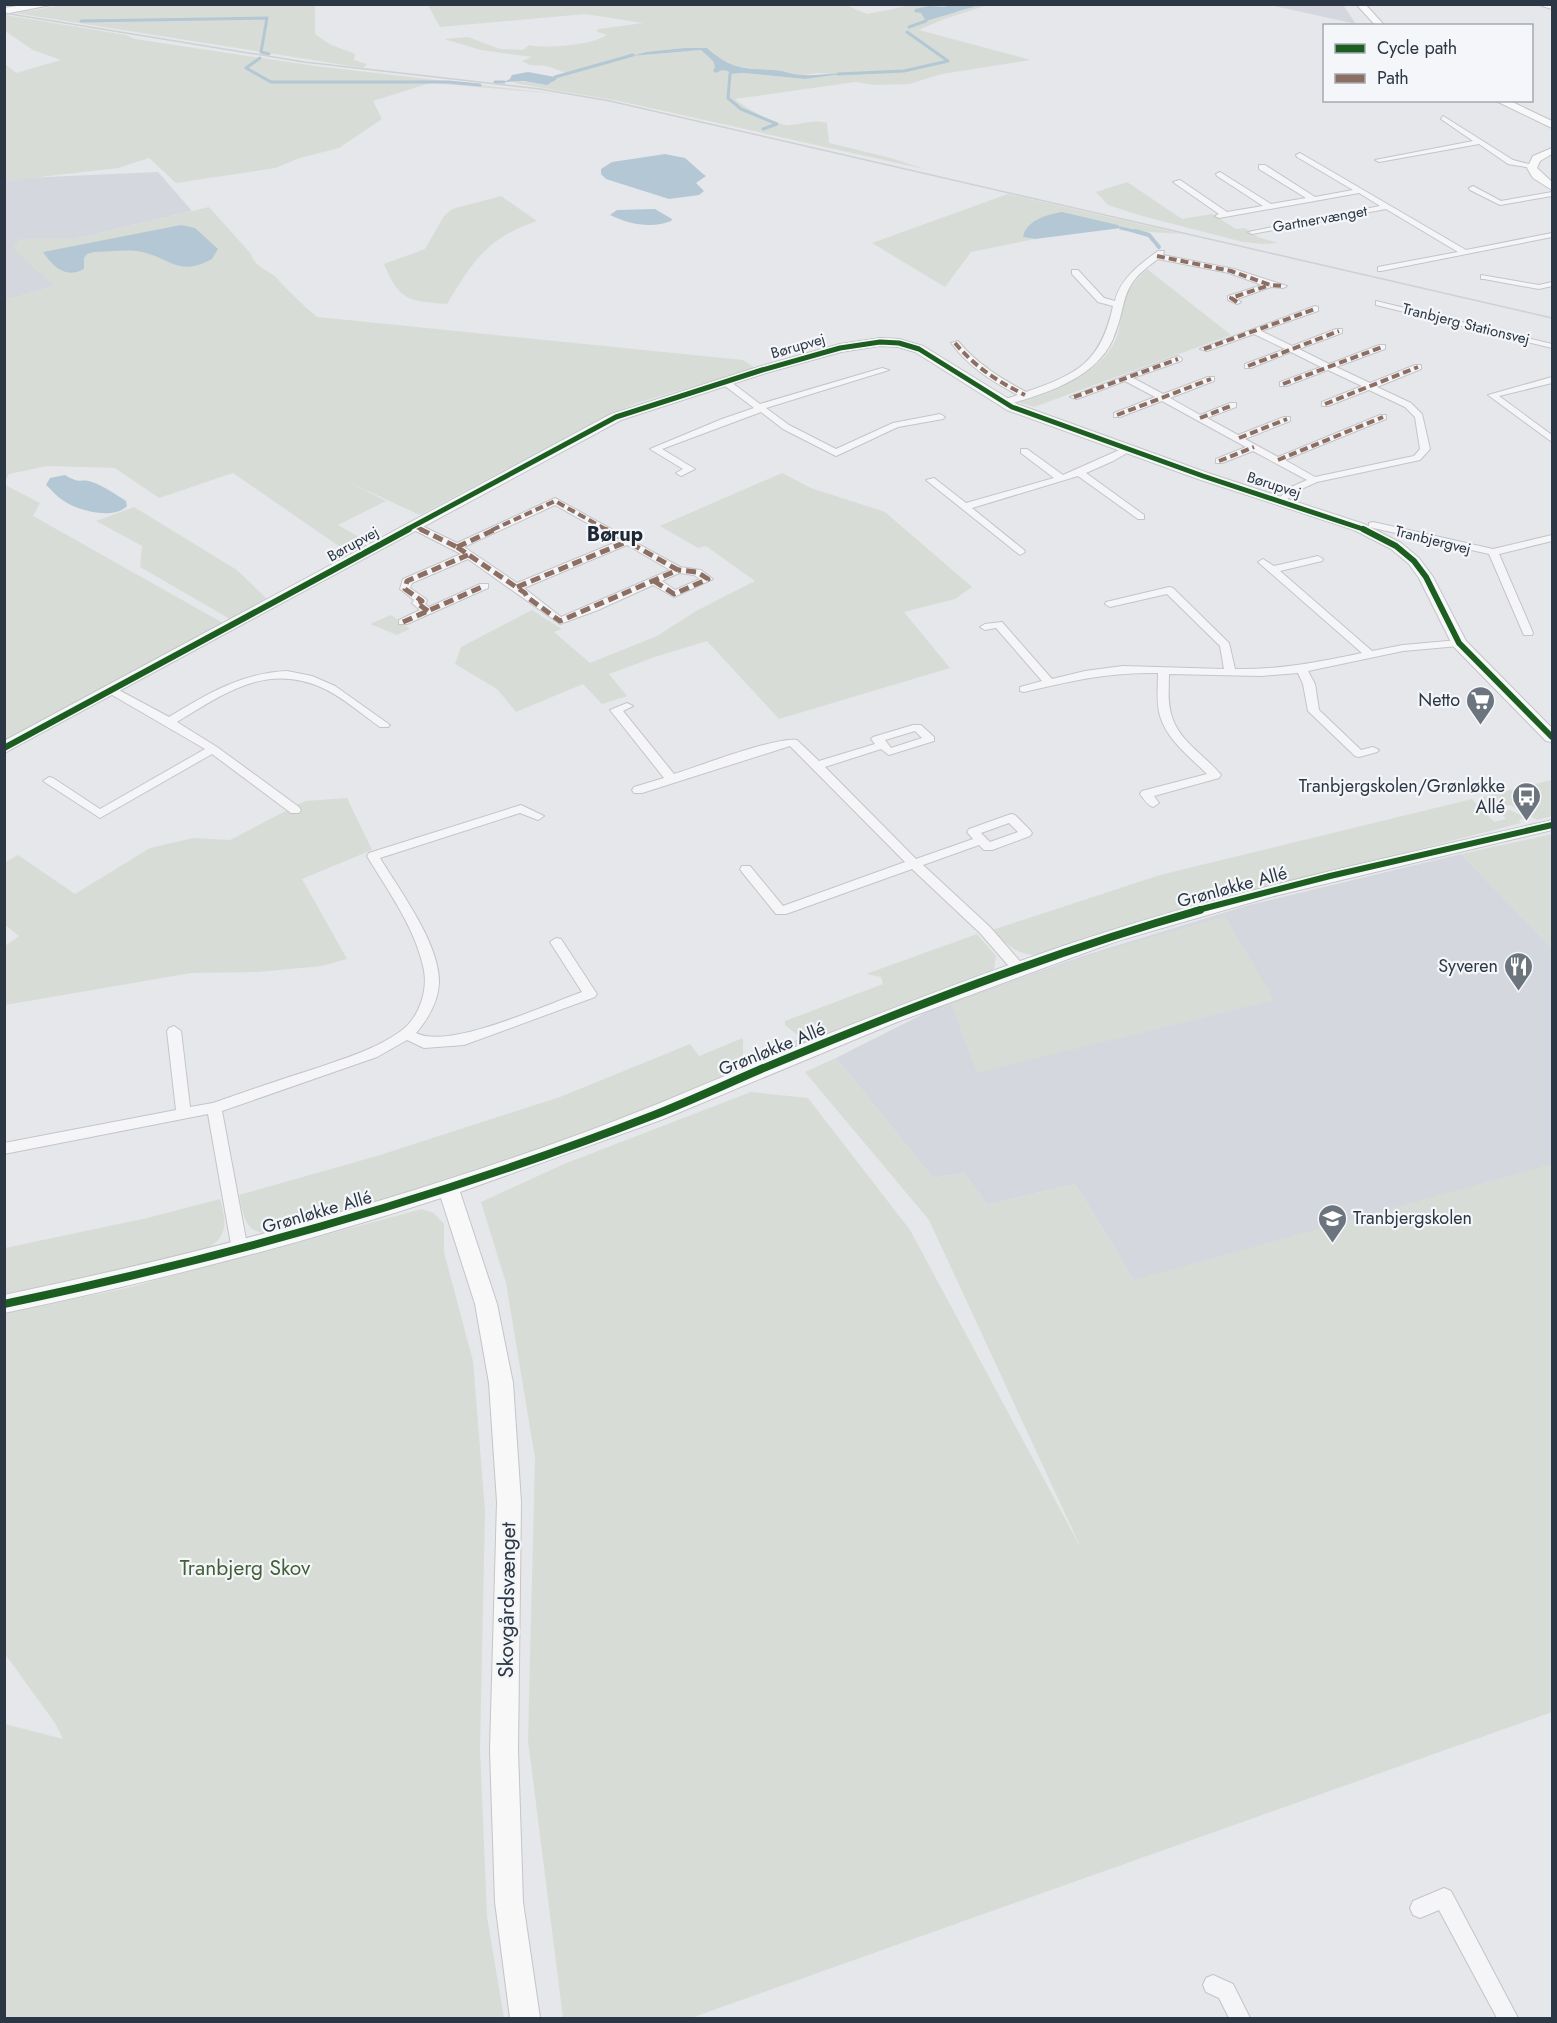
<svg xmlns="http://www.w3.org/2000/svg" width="1557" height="2023" font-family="Jost,sans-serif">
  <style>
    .built { fill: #d4d7dd }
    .green { fill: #d7ddd6; fill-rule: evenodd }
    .water { fill: #b4c7d4 }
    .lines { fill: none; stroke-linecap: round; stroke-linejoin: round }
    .stream-far1 { stroke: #b4c7d4; stroke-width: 3 }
    .stream { stroke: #b4c7d4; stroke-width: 4 }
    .street-casing { stroke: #c3c5c8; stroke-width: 2 }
    .secondary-casing { stroke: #c3c5c8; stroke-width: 2 }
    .street { fill: #f5f5f7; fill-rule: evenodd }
    .secondary { fill: #f8f8f8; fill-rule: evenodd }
    .tram { stroke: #ced0d2; stroke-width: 1.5 }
    .quiet-far1 { stroke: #8d6e63; stroke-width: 4; stroke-dasharray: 8 4; stroke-linecap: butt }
    .quiet { stroke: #8d6e63; stroke-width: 5; stroke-dasharray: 10 5; stroke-linecap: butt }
    .cycleway-far2-casing { stroke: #f4f6f9; stroke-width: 8 }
    .cycleway-far1-casing { stroke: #f4f6f9; stroke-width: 9 }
    .cycleway-casing { stroke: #f4f6f9; stroke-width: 12 }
    .cycleway-far2 { stroke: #1b5e20; stroke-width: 5 }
    .cycleway-far1 { stroke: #1b5e20; stroke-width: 6 }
    .cycleway { stroke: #1b5e20; stroke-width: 8 }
    .labels { text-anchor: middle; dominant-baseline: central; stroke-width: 4.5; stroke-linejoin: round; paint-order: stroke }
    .far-street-label { font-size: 15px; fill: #2b3744; stroke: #f4f6f9 }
    .poi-label { font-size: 18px; fill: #2b3744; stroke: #f4f6f9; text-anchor: end }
    .street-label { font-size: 18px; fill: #2b3744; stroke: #f4f6f9 }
    .far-district-label { font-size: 20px; font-weight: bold; fill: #1d2835; stroke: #f4f6f9 }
    .near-park-label { font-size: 21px; fill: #446038; stroke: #f4f6f9 }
    .near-street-label { font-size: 21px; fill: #2b3744; stroke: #f4f6f9 }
  </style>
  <rect width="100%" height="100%" fill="#e5e7ea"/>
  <!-- built -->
  <g class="built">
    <polygon points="1270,5 1343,5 1356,24"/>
    <polygon points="158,172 192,211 75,239 20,239 14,248 55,286 5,300 5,181 25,178"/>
    <polygon points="1461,854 1552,948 1552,1513 1134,1280 1075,1184 987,1205 964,1173 933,1178 836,1058 931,1010 1083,956 1249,905"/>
  </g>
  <!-- green -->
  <g class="green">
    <polygon points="70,4 315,5 315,34 329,44 355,54 354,60 367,64 363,68 15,13"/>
    <path d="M843,4L867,14L907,6L904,5H945L947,7L929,6L920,10L924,16C939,13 964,14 975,5H988L944,19L919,30L1031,60L942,74L909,84L876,85L855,82L735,99C744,107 778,127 790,125C803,124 814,119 827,123L829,143L891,158L924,169L619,101L514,83L517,81L537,83L557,79L555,77L566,73L547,66L530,65L522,61L532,57L481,50L444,39L468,37L500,49L523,50L529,45C547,49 592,45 607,35L596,31L599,29L643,23L585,14L440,27L428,5ZM684,48H707L724,63L741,67L803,75L819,73L836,74L805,79L744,73L730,74L729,71L715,67L713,61L701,50L633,56L646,52Z"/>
    <polygon points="5,15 126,35 135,39 315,66 559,94 430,83 373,101 382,119 339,148 300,158 275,168 176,183 149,158 118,168 5,181 5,64 16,73 61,60 33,50 5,31"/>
    <polygon points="1127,182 1182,219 1212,214 1236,229 1245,228 1258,237 1278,243 1262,244 1243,242 1142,216 1108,205 1096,192"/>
    <polygon points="1008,194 1182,234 1119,230 1120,228 1023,237 1035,239 971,252 945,287 872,243"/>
    <path d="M501,196L537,221C487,238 473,261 447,304C409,301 399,301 384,264L425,249L444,216L452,209Z"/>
    <path d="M209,207L251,254C254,266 267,270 276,277C277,280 314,316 318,317L743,360L755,368L637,403L605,416L420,515L350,483L386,501L338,525L366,541L346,551L233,473L159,498L115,468L47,466L9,474L5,481V300L54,286L13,248L20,239H75Z"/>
    <path d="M1147,269L1231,335L1034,407L1018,402C1053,389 1099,377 1116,339C1122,325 1121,308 1127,294C1131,285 1141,276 1147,269Z"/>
    <polygon points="782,473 811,488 885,512 972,587 955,599 904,612 950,668 779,719 707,641 655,657 609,674 627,696 602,704 583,684 516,712 497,689 455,664 461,647 532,610 562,629 554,632 590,663 657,636 696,611 755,581 706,546 698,548 660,526"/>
    <polygon points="5,485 40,503 33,516 223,623 5,740"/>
    <polygon points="134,507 237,570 267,599 230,619 140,567 142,546 96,521"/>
    <polygon points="391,615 410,629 397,635 370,624"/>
    <polygon points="1552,780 1552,816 1537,820 1510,805 1493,808 1482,797"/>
    <polygon points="347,798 372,850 302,879 347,959 322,966 258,972 191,973 5,1005 5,946 19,936 5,925 4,863 18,855 75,894 150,848 193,838 230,840 305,801"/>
    <path d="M1472,799L1494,822L1506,819L1500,812L1510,810L1527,818L1519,820L1521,823L1310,877L1037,955C1017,955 1006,944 992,930L1160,875Z"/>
    <polygon points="1552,834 1552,948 1461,854"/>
    <polygon points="1225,916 1274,1000 977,1073 951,1004 1097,953"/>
    <polygon points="977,934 996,956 994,969 985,975 754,1064 751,1060 801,1038 785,1025 785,1021 883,984 881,977 866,974"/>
    <path d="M743,1038V1059L751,1068C618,1121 485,1170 348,1211C328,1217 274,1239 256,1231C243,1225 242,1207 239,1195L377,1156L560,1097L690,1044L699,1056Z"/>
    <polygon points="836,1058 933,1178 964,1173 987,1205 1075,1184 1134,1280 1552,1164 1552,1712 691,2018 563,2018 528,1740 535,1458 506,1283 481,1202 564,1164 751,1092 808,1098 910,1230 1082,1550 929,1220 805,1072"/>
    <path d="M220,1199C224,1214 229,1230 216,1242C196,1260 148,1264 123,1270C83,1278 44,1286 5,1294V1248L147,1218Z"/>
    <polygon points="422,1209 434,1213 444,1224 444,1252 473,1361 485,1511 480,1749 487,1917 504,2018 5,2018 5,1724 63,1739 55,1723 5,1654 5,1313 127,1288"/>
  </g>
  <!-- water -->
  <g class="water">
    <polygon points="945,5 975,5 973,7 926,21 921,13 914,12 915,9 929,6 946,7"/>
    <path d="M684,48H707C731,69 741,68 771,70C782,70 793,75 804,75C817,76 828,73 841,74L805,79L744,73L730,74L728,71L722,70L716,73L713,71L715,67L713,61L701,50L632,56L646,52Z"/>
    <polygon points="528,72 555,77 557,79 547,85 524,81 504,82 510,79 512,75"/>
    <polygon points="665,154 685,158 703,174 706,176 696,183 704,191 699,195 669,199 606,179 601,174 601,169 612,162"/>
    <path d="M655,209L672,219L671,221C652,229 628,224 610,215L617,210Z"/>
    <path d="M1062,212L1118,225L1121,228L1035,239L1023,237C1025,221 1048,214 1062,212Z"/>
    <path d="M181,225L195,228L218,249L212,259C180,276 174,261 146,253C130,248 110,252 94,252L87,254L84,258V269C66,279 53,267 43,252Z"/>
    <path d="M65,475C81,485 80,478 92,482C104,486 115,494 126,501L127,506C114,520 78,511 64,501C57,497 52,490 46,485L50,478Z"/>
  </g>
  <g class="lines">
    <!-- stream-far1 -->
    <g class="stream-far1">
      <polyline points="81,21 267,18 261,52 269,54"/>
      <polyline points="909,27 926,21"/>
      <polyline points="260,58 246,68 271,82 448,82 480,85"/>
      <polyline points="730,74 728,98 741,109 777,124 763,129"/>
      <polyline points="838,74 904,71 948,61 907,32"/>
      <polyline points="555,77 633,55"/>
      <polyline points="495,82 504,82"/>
      <polyline points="1121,228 1141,233"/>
    </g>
    <!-- stream -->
    <polyline class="stream" points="1135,231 1149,235 1159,247"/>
    <defs>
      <g id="street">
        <polygon points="1443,116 1513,160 1536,166 1532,168 1508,164 1479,144 1379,162 1375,160 1473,141 1441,119"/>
        <polygon points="1300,153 1466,250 1552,233 1552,237 1381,271 1378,271 1378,267 1458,252 1386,209 1252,234 1248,232 1380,206 1359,193 1219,218 1215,216 1219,214 1173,182 1180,180 1227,212 1263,206 1217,176 1216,174 1220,172 1271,204 1306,198 1259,169 1259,165 1265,165 1315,197 1353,190 1297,157 1296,155"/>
        <polygon points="1473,186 1501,201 1552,192 1552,196 1500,205 1470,190 1469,188"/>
        <path d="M1158,251H1164L1163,255L1234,269L1287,286L1283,288L1271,287L1237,299L1241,302L1237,304L1228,300V296L1262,285L1229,273L1158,259C1116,289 1130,299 1113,339C1095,380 1041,395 1002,406L999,405V401L1018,395C991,381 969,367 951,343L958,341C977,364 1000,378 1026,392C1078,374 1101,362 1113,306L1098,302L1072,274V270H1078L1104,298L1115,301C1120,279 1140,264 1158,251Z"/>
        <polygon points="1481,275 1539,285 1552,282 1552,286 1539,289 1484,279 1481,279"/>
        <polygon points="1376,301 1552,344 1552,348 1376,305"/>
        <polygon points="1315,306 1318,307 1318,311 1261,331 1292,346 1336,329 1342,329 1342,333 1299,349 1329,364 1379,345 1385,345 1385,349 1336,367 1370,383 1415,365 1421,365 1421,369 1377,387 1411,403 1422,414 1430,449 1420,460 1317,482 1297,491 1280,505 1277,504 1277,500 1291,487 1307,480 1253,451 1222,463 1216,463 1216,459 1246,447 1162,401 1120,417 1114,417 1114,413 1155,397 1125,381 1077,399 1070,397 1178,356 1182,359 1181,361 1133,378 1163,394 1208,377 1214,377 1214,381 1170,398 1200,415 1230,403 1236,403 1236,407 1207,418 1238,435 1284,417 1290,417 1290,421 1245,439 1278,457 1380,415 1386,415 1386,419 1285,460 1315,477 1414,456 1420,449 1415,417 1405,407 1369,390 1328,406 1322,406 1322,402 1362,386 1328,370 1286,386 1280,386 1280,382 1321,367 1291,352 1251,368 1245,368 1245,364 1285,349 1254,334 1207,351 1200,349"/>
        <polygon points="882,368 889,370 766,408 789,425 836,449 893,423 940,414 945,417 943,419 898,427 836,456 783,429 761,412 662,449 695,469 681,476 676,473 683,469 650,449 722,419 754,408 721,383 721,379 727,379 760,404"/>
        <polygon points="1552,377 1552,383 1499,396 1552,435 1552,442 1488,395"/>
        <polygon points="1126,447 1134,449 1113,461 1086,473 1144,515 1144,519 1138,519 1078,476 972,508 1024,550 1025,552 1020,555 926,480 934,478 966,503 1054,478 1021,453 1021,449 1027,449 1063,475"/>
        <path d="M555,498L680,567L701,570L713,579L674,597L653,585L598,610L560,624L468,559L412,583L410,588L426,599L427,601L425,604L429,607L480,584H488V588L407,624H399V620L420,610L412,603L414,600L400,589L403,579L461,554L410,528V524H418L457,543ZM555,505L619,541L517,583L464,547ZM627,545L670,570L561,617L524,588ZM679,573L694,575L700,579L675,590L662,581Z"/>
        <polygon points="1373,522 1493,549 1552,535 1552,541 1499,554 1533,633 1532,635 1524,635 1523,633 1489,554 1369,527 1369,523"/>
        <path d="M1318,556L1323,559L1322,561L1280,571L1372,651L1403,645L1459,640L1464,643L1459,646L1403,651L1308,671L1315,684L1319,710L1361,750L1373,747L1379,750L1377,752L1359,757L1355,756L1308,711L1303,684L1298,673L1261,676L1169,674C1169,688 1167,703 1172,717C1180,742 1205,755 1221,775L1219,778L1154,796L1159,803L1153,807C1147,805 1144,799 1140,794L1142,791L1207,774C1190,757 1167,740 1160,716C1156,702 1158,687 1158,673C1109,672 1070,681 1024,692L1020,691V687L1042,681L996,628L985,630L980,627L985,624L1002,622L1052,679L1085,671L1123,666L1224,669L1220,646L1167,594L1110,607L1105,604L1106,602L1169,587L1173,588L1229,643L1235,669C1279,670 1319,662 1362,653L1258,562L1263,559L1274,566Z"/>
        <path d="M287,671L312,676L335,686L390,725L388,727H380C363,715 346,700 327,690C269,661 226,692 177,722L217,747L299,807L301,810L299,813H291L212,754L100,818L43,781L49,777L53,778L100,809L205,749L107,692V688H115L169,717C207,694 241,673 287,671Z"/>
        <path d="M627,703L633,706L623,711L674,774C697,767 777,736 797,740L819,761L875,744L871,739L873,737L913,725H921L934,737V741L889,755L881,749L825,767L916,859L973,839L967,832L969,829L1011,814L1015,815L1030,830L1032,833L1030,836L992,850H984L979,845L923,865L990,927L1024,966L1026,969L1024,972H1014L980,933L912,869L786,914H776L742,872L740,869L742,866H750L783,906L905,862L790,746L642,793H634L632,790L634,787L664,778L610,710ZM915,731L922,738L891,748L885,740ZM1009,823L1018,832L990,842L981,833Z"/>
        <path d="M521,805L544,816L538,820L520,813L380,858C400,891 440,944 439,983C438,1002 428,1019 416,1033C449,1050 545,1005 582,992L550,942L556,938L561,939L595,991L597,994L595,997L464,1045L424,1048L407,1040L377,1057L222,1111L248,1250L245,1254L240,1256L235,1254L232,1250L208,1114L4,1154V1143L176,1110L167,1031L169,1028L174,1026L181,1031L190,1107L213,1103C247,1091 282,1079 317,1068C346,1058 376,1049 401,1031C420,1017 429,988 423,966C414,926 388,891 367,856L369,853Z"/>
        <polygon points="1444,1888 1451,1891 1518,2018 1497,2018 1439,1910 1420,1918 1413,1915 1410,1908 1413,1901"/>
        <polygon points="1213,1975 1233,1984 1250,2018 1229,2018 1219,1998 1206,1992 1203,1985 1206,1978"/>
      </g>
      <g id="secondary">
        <polygon points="30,4 56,4 4,14 4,8"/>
        <polygon points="1356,4 1365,4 1385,26 1376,26"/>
        <polygon points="1541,4 1552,4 1552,9 1542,6"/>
        <polygon points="1494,100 1508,100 1552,121 1552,128"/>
        <polygon points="1552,148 1552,154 1540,161 1537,168 1552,182 1552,190 1533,178 1527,168 1533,156"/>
        <polygon points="880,338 899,339 923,346 1017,404 1208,473 1364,524 1401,543 1419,558 1433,577 1466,641 1552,728 1552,742 1546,741 1453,646 1419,578 1409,564 1391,549 1354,530 1198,479 1007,410 915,352 898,347 880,346 841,352 766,373 621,420 4,753 4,741 611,414 758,367 840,344"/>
        <path d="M1552,820V830L1274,896L1117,941L897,1022L661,1120L460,1192L497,1304L513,1383L521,1502L518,1750L523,1902L540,2018H510L495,1902L490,1750L497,1502L489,1383L475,1304L441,1198C298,1245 152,1282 4,1313V1295C196,1255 385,1205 569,1138C631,1116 691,1090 751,1065C854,1023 958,982 1063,946C1223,892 1388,858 1552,820Z"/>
      </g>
    </defs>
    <!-- street casing -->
    <use href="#street" class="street-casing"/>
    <!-- secondary casing -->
    <use href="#secondary" class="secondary-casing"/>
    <!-- street -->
    <use href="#street" class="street"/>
    <!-- secondary -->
    <use href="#secondary" class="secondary"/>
    <!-- tram -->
    <polyline class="tram" points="4,13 304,62 540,89 610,101 1552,318"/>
    <!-- quiet-far1 -->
    <g class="quiet-far1">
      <polyline points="1157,256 1231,271 1270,285 1283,286"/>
      <polyline points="1237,302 1231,298 1270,285"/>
      <path d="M955,343C975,367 997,381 1025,395"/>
      <polyline points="1204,349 1315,309"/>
      <polyline points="1248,366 1339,331"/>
      <polyline points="1283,384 1382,347"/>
      <polyline points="1074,397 1178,359"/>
      <polyline points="1325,404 1418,367"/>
      <polyline points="1117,415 1211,379"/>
      <polyline points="1200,418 1233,405"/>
      <polyline points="1239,438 1287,419"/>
      <polyline points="1278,460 1383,417"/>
      <polyline points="1219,461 1254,447"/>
      <polyline points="414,526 423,530"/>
      <polyline points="492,530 555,501 607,530"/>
    </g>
    <!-- quiet -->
    <g class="quiet">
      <polyline points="420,529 457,547"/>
      <polyline points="457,547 525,593 527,597 560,621 678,570 605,529"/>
      <polyline points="457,547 496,529"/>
      <polyline points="654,581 674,594 708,579 697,572 678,570"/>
      <polyline points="517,587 626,542"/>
      <polyline points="428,611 417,603 422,601 405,589 407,581 468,555"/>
      <polyline points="403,622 484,586"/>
    </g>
    <defs>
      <polyline id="cycleway-far2" points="406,530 616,417 762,370 840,348 880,342 899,343 919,349 1012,407 1203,476 1366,530"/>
      <g id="cycleway-far1">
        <polyline points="1363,529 1396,546 1414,561 1426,577 1459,643 1552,737"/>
        <polyline points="4,748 409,529"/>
        <polyline points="1194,911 1330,876 1552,825"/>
      </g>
      <path id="cycleway" d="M4,1304C225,1258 443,1197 654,1115C690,1101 724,1085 759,1070C903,1010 1049,953 1200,910"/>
    </defs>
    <!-- cycleway-far2 casing -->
    <use href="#cycleway-far2" class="cycleway-far2-casing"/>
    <!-- cycleway-far1 casing -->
    <use href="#cycleway-far1" class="cycleway-far1-casing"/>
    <!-- cycleway casing -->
    <use href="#cycleway" class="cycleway-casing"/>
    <!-- cycleway-far2 -->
    <use href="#cycleway-far2" class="cycleway-far2"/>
    <!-- cycleway-far1 -->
    <use href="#cycleway-far1" class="cycleway-far1"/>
    <!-- cycleway -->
    <use href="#cycleway" class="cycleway"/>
  </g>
  <!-- icons -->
  <defs>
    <symbol id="supermarket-pin" viewBox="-11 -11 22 30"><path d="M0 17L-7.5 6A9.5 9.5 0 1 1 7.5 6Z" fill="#6c757e" stroke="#f4f6f9"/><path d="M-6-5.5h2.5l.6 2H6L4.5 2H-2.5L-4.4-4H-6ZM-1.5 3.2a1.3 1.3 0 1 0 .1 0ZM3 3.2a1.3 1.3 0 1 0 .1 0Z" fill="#fff"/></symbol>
    <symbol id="bus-pin" viewBox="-11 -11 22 30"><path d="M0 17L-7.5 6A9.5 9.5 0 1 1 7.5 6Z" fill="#6c757e" stroke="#f4f6f9"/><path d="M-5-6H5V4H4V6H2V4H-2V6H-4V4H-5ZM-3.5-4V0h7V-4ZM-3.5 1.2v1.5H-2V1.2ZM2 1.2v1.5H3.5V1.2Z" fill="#fff"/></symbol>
    <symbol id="restaurant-pin" viewBox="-11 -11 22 30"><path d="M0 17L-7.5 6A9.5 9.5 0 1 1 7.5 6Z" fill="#6c757e" stroke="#f4f6f9"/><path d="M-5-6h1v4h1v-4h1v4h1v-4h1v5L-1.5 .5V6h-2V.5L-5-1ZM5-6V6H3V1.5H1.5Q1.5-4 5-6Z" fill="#fff"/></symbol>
    <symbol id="school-pin" viewBox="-11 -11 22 30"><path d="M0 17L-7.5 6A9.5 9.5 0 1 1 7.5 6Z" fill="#6c757e" stroke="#f4f6f9"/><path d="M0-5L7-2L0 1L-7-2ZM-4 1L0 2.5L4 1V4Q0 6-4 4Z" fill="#fff"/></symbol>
  </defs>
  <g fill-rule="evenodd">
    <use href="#supermarket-pin" x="1464" y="684" width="33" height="45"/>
    <use href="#bus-pin" x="1510" y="780" width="33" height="45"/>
    <use href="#restaurant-pin" x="1502" y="950" width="33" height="45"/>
    <use href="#school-pin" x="1316" y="1202" width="33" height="45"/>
  </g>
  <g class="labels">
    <!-- far-street labels -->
    <g class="far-street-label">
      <text transform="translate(1320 219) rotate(-10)">Gartnervænget</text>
      <text transform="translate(1466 324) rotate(14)">Tranbjerg Stationsvej</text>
      <text transform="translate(798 346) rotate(-16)">Børupvej</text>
      <text transform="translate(1274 485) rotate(18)">Børupvej</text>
      <text transform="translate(1433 540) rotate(14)">Tranbjergvej</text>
      <text transform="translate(353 544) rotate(-29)">Børupvej</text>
    </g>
    <!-- poi labels -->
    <g class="poi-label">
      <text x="1460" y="700">Netto</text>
      <text x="1505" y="786">Tranbjergskolen/Grønløkke<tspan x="1505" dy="21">Allé</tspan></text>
      <text x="1498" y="966">Syveren</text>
      <text x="1353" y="1218" text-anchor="start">Tranbjergskolen</text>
    </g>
    <!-- street labels -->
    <g class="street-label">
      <text transform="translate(1232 887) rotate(-15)">Grønløkke Allé</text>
      <text transform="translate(772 1049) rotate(-22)">Grønløkke Allé</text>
      <text transform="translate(317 1212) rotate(-16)">Grønløkke Allé</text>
    </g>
    <!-- far-district labels -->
    <g class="far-district-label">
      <text x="615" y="534">Børup</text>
    </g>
    <!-- near-park labels -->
    <g class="near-park-label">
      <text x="245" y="1568">Tranbjerg Skov</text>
    </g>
    <!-- near-street labels -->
    <g class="near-street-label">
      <text transform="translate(507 1600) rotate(-89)">Skovgårdsvænget</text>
    </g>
  </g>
  <!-- border -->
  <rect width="1557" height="2023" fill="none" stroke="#2b3744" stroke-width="12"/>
  <!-- legend -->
  <rect x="1323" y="24" width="210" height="78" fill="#f4f6f9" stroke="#a4aab1" stroke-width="1.5"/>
  <rect x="1335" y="44" width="30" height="9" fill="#1b5e20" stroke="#a4aab1" stroke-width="1.5"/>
  <text x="1377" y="54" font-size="18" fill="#2b3744">Cycle path</text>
  <rect x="1335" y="74" width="30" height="9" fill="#8d6e63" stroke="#a4aab1" stroke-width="1.5"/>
  <text x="1377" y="84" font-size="18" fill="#2b3744">Path</text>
</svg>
